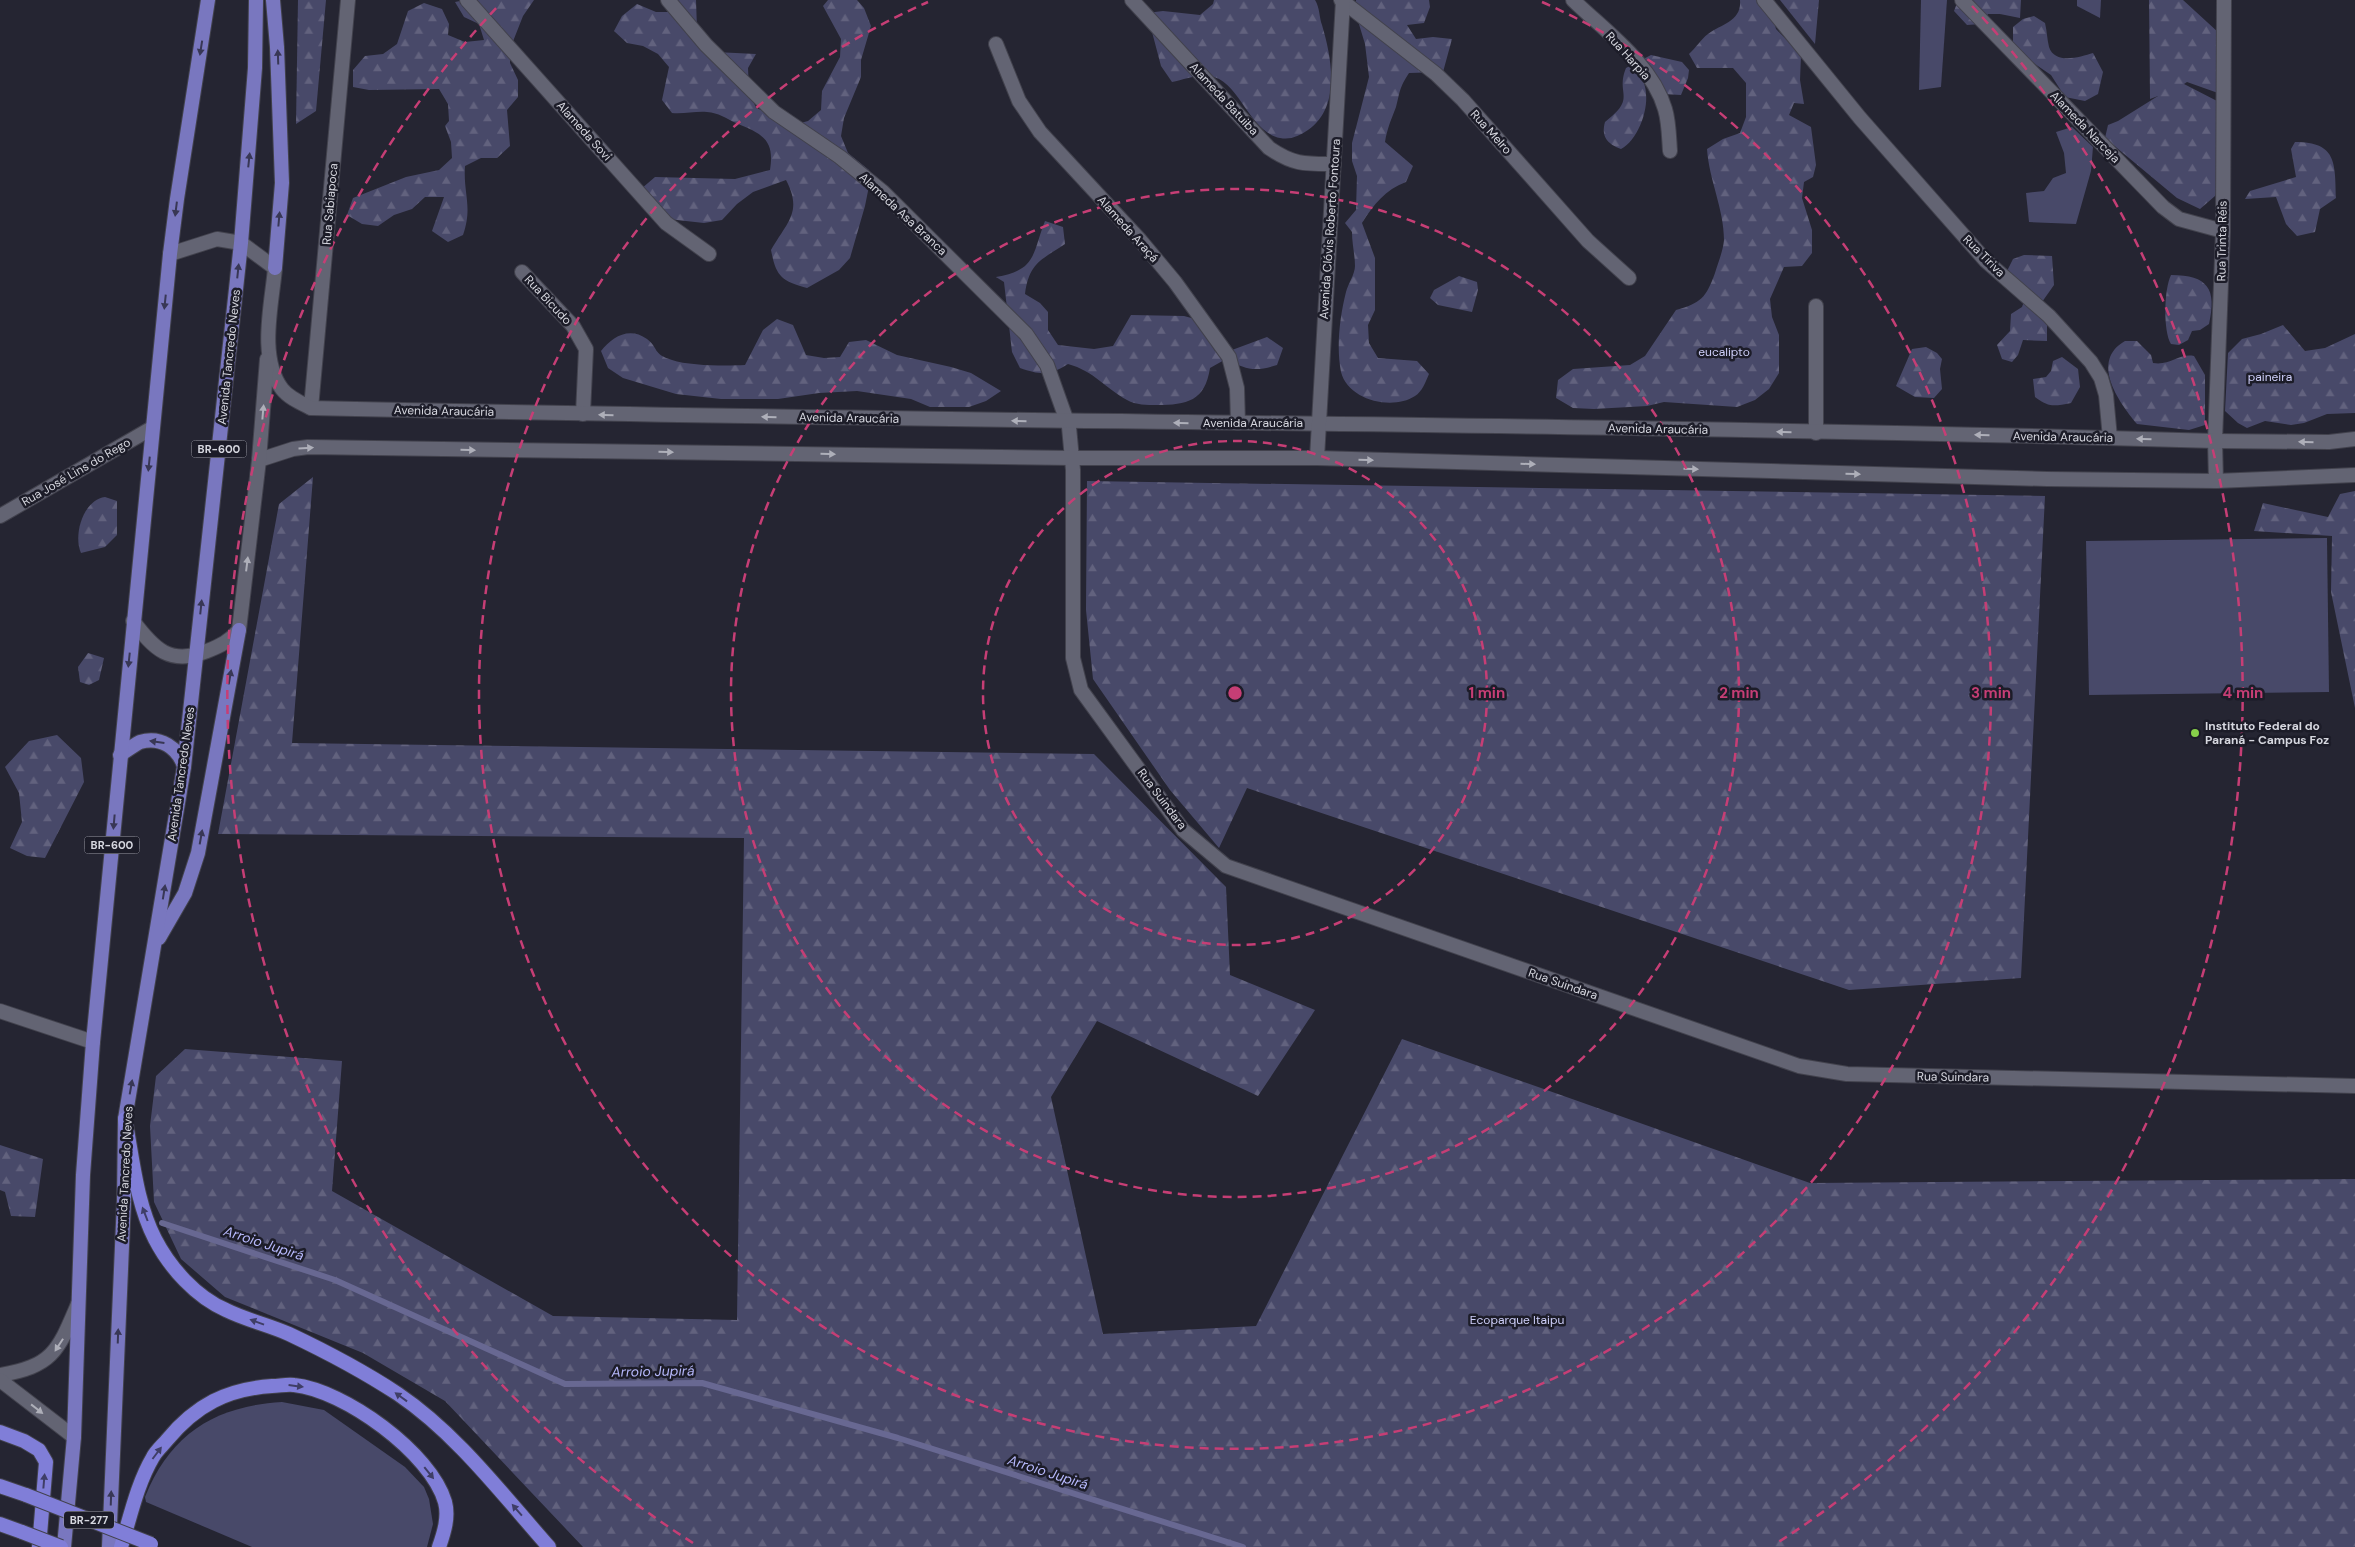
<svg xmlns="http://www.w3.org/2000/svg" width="2355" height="1547" font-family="'DM Sans',sans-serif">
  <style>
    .green { fill: #484969 }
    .forest { fill: url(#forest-firs) }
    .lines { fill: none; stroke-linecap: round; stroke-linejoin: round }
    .stream { stroke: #686892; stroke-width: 6 }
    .minor-casing { stroke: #42424d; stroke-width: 16 }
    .tertiary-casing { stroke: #42424d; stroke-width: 16 }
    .primary-casing { stroke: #42424d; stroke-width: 16 }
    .trunk-casing { stroke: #42424d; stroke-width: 16 }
    .minor { stroke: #636473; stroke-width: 14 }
    .tertiary { stroke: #636473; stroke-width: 14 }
    .primary { stroke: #7977bf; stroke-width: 14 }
    .trunk { stroke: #807ed8; stroke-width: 14 }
    .trunk-bridge-casing { stroke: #42424d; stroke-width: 16; stroke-linecap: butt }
    .trunk-bridge { stroke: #807ed8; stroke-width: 14 }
    .oneway { fill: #383755 }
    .oneway2 { fill: #aeafb9 }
    .oneway3 { fill: #3f3e66 }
    .ring { fill: none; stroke: #c63e75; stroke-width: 2.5; stroke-dasharray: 9 6 }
    .poi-dot { fill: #87cf4a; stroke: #1c1c28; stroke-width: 2 }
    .labels { text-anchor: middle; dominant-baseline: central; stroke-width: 5; stroke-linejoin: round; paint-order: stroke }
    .shield { fill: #1c1c28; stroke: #9e9fa8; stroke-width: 1 }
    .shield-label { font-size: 11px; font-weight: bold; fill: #d6d7df }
    .street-label { font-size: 12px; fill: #d6d7df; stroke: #1c1c28 }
    .park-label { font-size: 12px; fill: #cecff9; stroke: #1c1c28 }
    .poi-label { font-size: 12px; font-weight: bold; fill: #d6d7df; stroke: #1c1c28; text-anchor: start }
    .water-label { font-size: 14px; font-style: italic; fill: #b6b8fb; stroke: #1c1c28 }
    .centre { fill: #c63e75; stroke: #1c1c28; stroke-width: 2.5 }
    .ring-label { font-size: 15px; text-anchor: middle; font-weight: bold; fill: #c63e75; stroke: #1c1c28; stroke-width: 5; stroke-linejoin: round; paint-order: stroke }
  </style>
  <defs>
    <pattern id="forest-firs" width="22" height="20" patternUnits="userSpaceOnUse" patternTransform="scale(1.25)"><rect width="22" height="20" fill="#484969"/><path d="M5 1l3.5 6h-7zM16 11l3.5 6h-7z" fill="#62627e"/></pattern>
  </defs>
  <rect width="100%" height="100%" fill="#252532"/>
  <!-- green -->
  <g class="green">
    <polygon points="1921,0 1947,0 1941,87 1919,90"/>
    <polygon points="2077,0 2101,0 2100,18 2077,6"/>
    <polygon points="2072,127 2093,147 2091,171 2076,224 2029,222 2026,193 2044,191 2053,178 2066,173 2064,153 2056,132"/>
    <polygon points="2327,538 2329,692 2089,695 2086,541"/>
    <path d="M282,1402L324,1410L405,1467L424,1487L429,1499L433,1524L427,1547H252L146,1502L145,1497C170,1434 215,1406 282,1402Z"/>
  </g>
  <!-- forest -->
  <g class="forest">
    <polygon points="298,0 326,0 316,111 296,124"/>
    <path d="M465,0H534L523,16L510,49V63L518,80V97L507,110L510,146L497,158H481L465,166C463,194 473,206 463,235L448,242L432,231L444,197H425L412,209L394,215L378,226L362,224L347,215L353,198L406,177L439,170L452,158L451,142L445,126L449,121L448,104L439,89L369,90L353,87V70L365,56L383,54L397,44L408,11L424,3L442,9L449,24L448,35L465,42L484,40L479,24L464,17L455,2Z"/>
    <path d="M675,0H696L697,29L715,52L756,54L748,68L749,90L756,108L774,115L790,126L808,121L821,110L822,91L840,57L841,39L823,6L828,0H857L864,8L871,26L861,60V77L844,118L841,136L848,153L869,170V186L865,206L850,258L839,270L807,288C781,281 776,276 771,250C787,222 803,212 786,180L753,192L737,204L722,220L704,223L659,218L641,189L655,177L735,179L770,170C775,139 762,134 736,123C725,118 719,113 707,112C696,111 684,114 672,113L662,100L669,67L658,54L643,46L627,43L614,31L622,16L637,4L656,12H673Z"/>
    <path d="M1214,0H1315C1320,8 1319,17 1322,25C1332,59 1341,107 1308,130C1299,136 1291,140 1280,138C1249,132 1239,80 1210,76C1199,74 1183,80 1172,82L1161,66L1147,13L1163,11L1200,15L1213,4Z"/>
    <path d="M1356,0H1429L1430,7L1424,23L1407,25L1416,39L1433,37L1452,39L1443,72L1409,73C1399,88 1400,92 1396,107C1391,120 1387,129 1385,142L1413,166L1406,182C1385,190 1374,204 1362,223L1375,258V310L1368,325L1369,343L1378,358L1417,361L1429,374C1426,381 1422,392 1415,396C1392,411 1348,400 1341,372C1336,347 1340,316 1346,292C1348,284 1355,274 1355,266C1355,255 1352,244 1352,232L1345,223L1356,210L1357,176L1352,161V143L1369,77L1365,44L1355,11Z"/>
    <path d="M1740,0H1768L1776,29L1801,55L1800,80L1804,104L1794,103L1789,115L1811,127L1816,165L1813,177L1804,182L1802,198L1812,230V253L1802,266L1784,267L1770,299L1772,317L1779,335V373L1769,389L1755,400L1737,407L1664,402L1647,406L1594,409L1573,408L1556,398L1558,380L1573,369L1630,365L1645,356L1676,310C1701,303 1706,298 1715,273C1718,263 1723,251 1724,240C1724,209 1709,180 1707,149L1723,139L1740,133L1746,117V83L1733,68H1697L1689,54C1696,48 1701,39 1708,34C1722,24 1742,21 1740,0Z"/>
    <polygon points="1780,0 1819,0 1815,44"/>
    <polygon points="1958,0 2021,0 2020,18 2000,14 1988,14 1981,24 1967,25 1954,11"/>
    <polygon points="2149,0 2183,0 2219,33 2218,93 2187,82 2184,84 2219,102 2220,186 2215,196 2200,209 2177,198 2105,138 2108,125 2118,121 2158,96 2150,99"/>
    <path d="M2034,16L2045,23C2047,31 2047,39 2049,47C2055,65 2080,57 2093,53L2103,72L2098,94L2085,101L2065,97L2051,75L2013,49V27L2023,19Z"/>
    <path d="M1651,55L1682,62L1689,70L1688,78L1681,95L1663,94L1641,68L1633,71L1641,74C1643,81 1646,87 1646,94C1648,112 1637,141 1621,149C1607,144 1601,136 1605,122C1638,97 1615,95 1626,68Z"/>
    <path d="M2295,142C2337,142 2335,163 2336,198L2320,209L2315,232L2297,236L2286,224L2276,197L2245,199L2250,191L2296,177L2291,149Z"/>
    <path d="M1045,221L1063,227L1065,244C1041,260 1029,263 1025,294L1040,303L1048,312V330L1058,345L1094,349L1113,346L1131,315L1184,316L1195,319L1215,351L1232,350L1267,337L1283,348L1277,365C1255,372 1247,370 1226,359L1210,368C1205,401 1187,405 1157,405C1147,405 1136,405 1127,400C1105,388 1094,371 1068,364C1049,376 1041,375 1020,368L1012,352L1004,282L996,277C1037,270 1032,254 1045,221Z"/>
    <polygon points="2024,255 2052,256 2054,285 2042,302 2047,321 2047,341 2023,340 2018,355 2012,362 2002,359 1997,345 2010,331 2011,314 2022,307 2026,296 2008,278 2008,269 2013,259"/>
    <path d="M2171,275C2208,275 2217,289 2209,324L2200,330L2192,331L2188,340L2179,345L2171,344C2163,331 2164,289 2171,275Z"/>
    <polygon points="1459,276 1477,282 1478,290 1472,312 1438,305 1430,298 1434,290"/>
    <path d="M777,319L793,325L806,355L824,358L840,357L849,342L866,340L897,355L951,367L971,373L1001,391L986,401L969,407H930L911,399L857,391L819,393L778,399H721L676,394L623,378L608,368L601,351C612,337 629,326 647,339C659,348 652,354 672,360C689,366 727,366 745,365L763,330Z"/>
    <polygon points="2283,325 2305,351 2325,348 2355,334 2355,413 2327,414 2304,423 2291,425 2265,421 2247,428 2238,423 2225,411 2228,353 2242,339 2261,334"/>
    <path d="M2125,341H2137L2151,355L2153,363C2170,366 2179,353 2194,356L2205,375V425L2189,430L2137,424C2118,401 2090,361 2125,341Z"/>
    <polygon points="1926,347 1937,353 1942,359 1940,369 1942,389 1934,398 1915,397 1896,386 1912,349"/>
    <path d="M2062,357L2078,369L2080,387L2071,403C2054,406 2050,408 2035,397L2033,379L2046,377L2051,371L2053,361Z"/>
    <polygon points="313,477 292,743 1094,754 1226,887 1230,975 1315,1010 1258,1096 1097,1021 1051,1097 1103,1334 1256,1326 1402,1039 1810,1183 2355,1179 2355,1547 583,1547 445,1401 363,1353 225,1297 181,1259 154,1202 150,1126 156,1076 185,1049 342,1061 332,1191 553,1316 737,1320 744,838 218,834 279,504"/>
    <polygon points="1087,481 2045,496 2021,978 1849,990 1247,788 1219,848 1170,790 1093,679 1086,610"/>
    <polygon points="2355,491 2355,708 2331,592 2332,536 2254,531 2263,503 2328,517 2340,494"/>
    <path d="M105,497L117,501V535L105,547L81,553C73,535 83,500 105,497Z"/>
    <polygon points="88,653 104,658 99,680 89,685 80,682 78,667"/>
    <polygon points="57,735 81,758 84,782 45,858 27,856 10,848 22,822 19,793 5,767 29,741"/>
    <polygon points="0,1145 43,1159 35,1217 11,1216 5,1192 0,1190"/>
  </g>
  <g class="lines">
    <!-- stream -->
    <polyline class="stream" points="162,1223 335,1280 565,1384 702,1383 898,1438 1243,1547"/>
    <defs>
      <g id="minor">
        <polyline points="467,0 666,223 709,254"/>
        <polyline points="668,0 706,45 774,112 840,157 883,192 1026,334 1047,365 1069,427 1073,470 1073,658 1081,690 1183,830 1226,866 1799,1066 1847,1074 2355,1086"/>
        <path d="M1132,0L1269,148C1294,165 1305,164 1334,164"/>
        <polyline points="1341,0 1436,74 1463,100 1588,241 1629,278"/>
        <path d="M1573,0C1605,31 1652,64 1665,109C1669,122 1669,138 1670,151"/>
        <polyline points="1764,0 1860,118 1986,261 2049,316 2091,362 2101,378 2106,395 2110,438"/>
        <polyline points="1962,0 2163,207 2179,219 2223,231"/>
        <polyline points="996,44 1019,101 1040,132 1140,240 1175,282 1229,357 1237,388 1238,423"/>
        <polyline points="522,272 573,326 586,349 583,414"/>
        <polyline points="1816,306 1816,433"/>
        <polyline points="311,408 348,0"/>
        <polyline points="2216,481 2215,441 2223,231 2224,0"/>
        <polyline points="0,516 152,428"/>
        <polyline points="0,1011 93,1042"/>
      </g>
      <g id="tertiary">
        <path d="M170,254L217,239L241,243L275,268C272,304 258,357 282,389C289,398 301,403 311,408C945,423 1580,422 2215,441L2329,442L2355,439"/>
        <polyline points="1317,458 1343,0"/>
        <polyline points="259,460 293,449 308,447 1072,458 1317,458 2047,479 2216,481 2355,475"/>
        <path d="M133,621C154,649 170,666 207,651C220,646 230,641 239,630L259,460L267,359"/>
        <path d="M0,1375C53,1366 58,1351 78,1304"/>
        <polyline points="0,1380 74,1437"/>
      </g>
      <g id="primary">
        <polyline points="273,0 277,47 282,183 275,268"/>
        <path d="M120,755C126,751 134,745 140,742C161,736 178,748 184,766"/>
        <polyline points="159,938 185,893 198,853 239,630"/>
        <polyline points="64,1547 74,1437 83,1175 93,1042 170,254 177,199 208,0"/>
        <polyline points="109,1547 124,1200 125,1119 184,767 241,243 255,68 256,0"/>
      </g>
      <g id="trunk">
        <path d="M125,1119C133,1159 136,1202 155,1239C170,1268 196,1297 226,1310C246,1320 269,1325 289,1334C327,1352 363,1371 398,1394C457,1434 502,1494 549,1547"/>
        <polyline points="0,1432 24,1441 39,1450 46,1462 39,1547"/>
        <polyline points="0,1486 26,1495"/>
        <polyline points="0,1524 22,1532"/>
        <path d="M121,1547C130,1518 137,1484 153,1457C156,1451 163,1445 167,1440C196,1405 227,1389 272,1386C279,1386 287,1384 294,1385C344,1390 431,1453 445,1502C449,1517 444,1533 439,1547"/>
      </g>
    </defs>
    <!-- minor casing -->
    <use href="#minor" class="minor-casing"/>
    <!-- tertiary casing -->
    <use href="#tertiary" class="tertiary-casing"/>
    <!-- primary casing -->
    <use href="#primary" class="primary-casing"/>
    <!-- trunk casing -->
    <use href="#trunk" class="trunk-casing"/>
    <!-- minor -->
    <use href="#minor" class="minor"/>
    <!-- tertiary -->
    <use href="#tertiary" class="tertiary"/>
    <!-- primary -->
    <use href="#primary" class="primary"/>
    <!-- trunk -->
    <use href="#trunk" class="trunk"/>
    <defs>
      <g id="trunk-bridge">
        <polyline points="26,1495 151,1544"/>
        <polyline points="22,1532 61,1547"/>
      </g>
    </defs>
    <!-- trunk-bridge casing -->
    <use href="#trunk-bridge" class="trunk-bridge-casing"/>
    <!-- trunk-bridge -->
    <use href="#trunk-bridge" class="trunk-bridge"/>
  </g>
  <!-- one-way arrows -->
  <defs><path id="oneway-solid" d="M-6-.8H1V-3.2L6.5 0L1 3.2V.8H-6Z" transform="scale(1.25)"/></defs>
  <g class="oneway">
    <use href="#oneway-solid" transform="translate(201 48) rotate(99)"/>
    <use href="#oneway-solid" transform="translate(278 57) rotate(-92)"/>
    <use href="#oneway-solid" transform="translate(249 160) rotate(-84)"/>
    <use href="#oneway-solid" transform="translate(176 209) rotate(97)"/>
    <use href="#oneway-solid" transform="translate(279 219) rotate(-85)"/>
    <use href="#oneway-solid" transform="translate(238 271) rotate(-84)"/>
    <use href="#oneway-solid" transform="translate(165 302) rotate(96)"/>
    <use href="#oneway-solid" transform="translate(149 464) rotate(96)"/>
    <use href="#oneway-solid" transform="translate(201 607) rotate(-84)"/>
    <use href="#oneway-solid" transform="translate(129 660) rotate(96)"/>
    <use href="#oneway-solid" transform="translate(230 677) rotate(-80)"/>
    <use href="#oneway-solid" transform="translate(157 742) rotate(-172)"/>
    <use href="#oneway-solid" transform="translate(114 822) rotate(95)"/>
    <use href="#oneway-solid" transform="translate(201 837) rotate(-80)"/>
    <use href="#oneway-solid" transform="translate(164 892) rotate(-81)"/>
    <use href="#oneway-solid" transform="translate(131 1087) rotate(-80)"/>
    <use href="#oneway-solid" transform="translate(118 1336) rotate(-88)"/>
    <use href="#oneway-solid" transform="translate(111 1498) rotate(-88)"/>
  </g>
  <g class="oneway2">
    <use href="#oneway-solid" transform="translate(263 412) rotate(-85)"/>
    <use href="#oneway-solid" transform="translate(606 415) rotate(-179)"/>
    <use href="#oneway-solid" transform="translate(769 417) rotate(-179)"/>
    <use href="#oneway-solid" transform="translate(1019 421) rotate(-179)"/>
    <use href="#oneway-solid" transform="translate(1181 423) rotate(-179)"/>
    <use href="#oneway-solid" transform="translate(1784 432) rotate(-179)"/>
    <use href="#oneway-solid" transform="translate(1982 435) rotate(-179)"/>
    <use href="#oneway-solid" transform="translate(2144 439) rotate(-178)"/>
    <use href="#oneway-solid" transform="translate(2306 442) rotate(-179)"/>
    <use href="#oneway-solid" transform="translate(306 448) rotate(-3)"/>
    <use href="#oneway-solid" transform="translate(468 450) rotate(1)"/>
    <use href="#oneway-solid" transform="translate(666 452) rotate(1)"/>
    <use href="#oneway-solid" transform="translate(828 454) rotate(1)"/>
    <use href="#oneway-solid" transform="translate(1366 460) rotate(2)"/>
    <use href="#oneway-solid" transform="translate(1528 464) rotate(2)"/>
    <use href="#oneway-solid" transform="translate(1691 469) rotate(2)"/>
    <use href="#oneway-solid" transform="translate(1853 474) rotate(2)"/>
    <use href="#oneway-solid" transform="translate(247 564) rotate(-83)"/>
    <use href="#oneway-solid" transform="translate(59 1345) rotate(123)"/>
    <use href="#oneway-solid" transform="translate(37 1409) rotate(38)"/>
  </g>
  <g class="oneway3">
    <use href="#oneway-solid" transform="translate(145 1214) rotate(-111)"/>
    <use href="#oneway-solid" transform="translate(257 1322) rotate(-160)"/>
    <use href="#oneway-solid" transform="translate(296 1386) rotate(7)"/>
    <use href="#oneway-solid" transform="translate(401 1397) rotate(-144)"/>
    <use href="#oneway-solid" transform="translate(157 1453) rotate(-53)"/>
    <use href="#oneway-solid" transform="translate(429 1473) rotate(51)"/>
    <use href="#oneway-solid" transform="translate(44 1481) rotate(-85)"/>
    <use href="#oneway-solid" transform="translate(517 1510) rotate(-131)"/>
  </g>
  <!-- distance rings -->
  <g class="ring">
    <circle cx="1235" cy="693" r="252"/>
    <circle cx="1235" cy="693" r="504"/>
    <path d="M1542 2A756 756 0 1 1 928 2"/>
    <path d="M693 1543A1008 1008 0 0 1 498 6M1972 6A1008 1008 0 0 1 1777 1543"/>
  </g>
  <!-- markers -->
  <circle class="poi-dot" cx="2195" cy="733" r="5"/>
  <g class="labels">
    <!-- shield labels -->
    <g class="shield">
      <rect x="191.5" y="440.5" width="55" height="17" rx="4"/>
      <rect x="84.5" y="836.5" width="55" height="17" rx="4"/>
      <rect x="64" y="1511.5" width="50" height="17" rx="4"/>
    </g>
    <g class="shield-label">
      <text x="219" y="449">BR-600</text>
      <text x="112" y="845">BR-600</text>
      <text x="89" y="1520">BR-277</text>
    </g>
    <!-- street labels -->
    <g class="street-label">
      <text transform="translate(1628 56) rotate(48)">Rua Harpia</text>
      <text transform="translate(1224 99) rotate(47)">Alameda Batuiba</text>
      <text transform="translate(2085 127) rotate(46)">Alameda Narceja</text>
      <text transform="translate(584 131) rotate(48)">Alameda Sovi</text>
      <text transform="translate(1491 132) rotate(48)">Rua Melro</text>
      <text transform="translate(330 204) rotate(-85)">Rua Sabiapoca</text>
      <text transform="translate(903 214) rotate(43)">Alameda Asa Branca</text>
      <text transform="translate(1128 229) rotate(48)">Alameda Araçá</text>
      <text transform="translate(1330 229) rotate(-86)">Avenida Clóvis Roberto Fontoura</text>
      <text transform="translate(2222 241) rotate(-89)">Rua Trinta Réis</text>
      <text transform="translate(1984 256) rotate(45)">Rua Tiriva</text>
      <text transform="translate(548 300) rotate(47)">Rua Bicudo</text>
      <text transform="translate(229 357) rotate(-84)">Avenida Tancredo Neves</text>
      <text transform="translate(444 411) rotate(1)">Avenida Araucária</text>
      <text transform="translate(849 418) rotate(1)">Avenida Araucária</text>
      <text x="1253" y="423">Avenida Araucária</text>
      <text transform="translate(1658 429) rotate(1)">Avenida Araucária</text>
      <text transform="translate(2063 437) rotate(1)">Avenida Araucária</text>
      <text transform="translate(76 472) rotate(-30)">Rua José Lins do Rego</text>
      <text transform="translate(181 774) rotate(-82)">Avenida Tancredo Neves</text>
      <text transform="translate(1162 799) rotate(53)">Rua Suindara</text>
      <text transform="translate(1563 984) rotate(19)">Rua Suindara</text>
      <text transform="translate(1953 1077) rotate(1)">Rua Suindara</text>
      <text transform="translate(125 1174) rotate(-87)">Avenida Tancredo Neves</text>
    </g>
    <!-- park labels -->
    <g class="park-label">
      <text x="1724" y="352">eucalipto</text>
      <text x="2270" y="377">paineira</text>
      <text x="1517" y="1320">Ecoparque Itaipu</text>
    </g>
    <!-- poi labels -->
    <g class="poi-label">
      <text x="2205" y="726">Instituto Federal do<tspan x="2205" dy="14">Paraná - Campus Foz</tspan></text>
    </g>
    <!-- water labels -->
    <g class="water-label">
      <text transform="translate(264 1243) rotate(18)">Arroio Jupirá</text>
      <text transform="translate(653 1371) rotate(-1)">Arroio Jupirá</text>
      <text transform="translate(1048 1472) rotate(18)">Arroio Jupirá</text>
    </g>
  </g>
  <circle cx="1235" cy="693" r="8" class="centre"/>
  <g class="ring-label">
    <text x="1487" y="698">1 min</text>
    <text x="1739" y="698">2 min</text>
    <text x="1991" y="698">3 min</text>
    <text x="2243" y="698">4 min</text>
  </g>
</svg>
